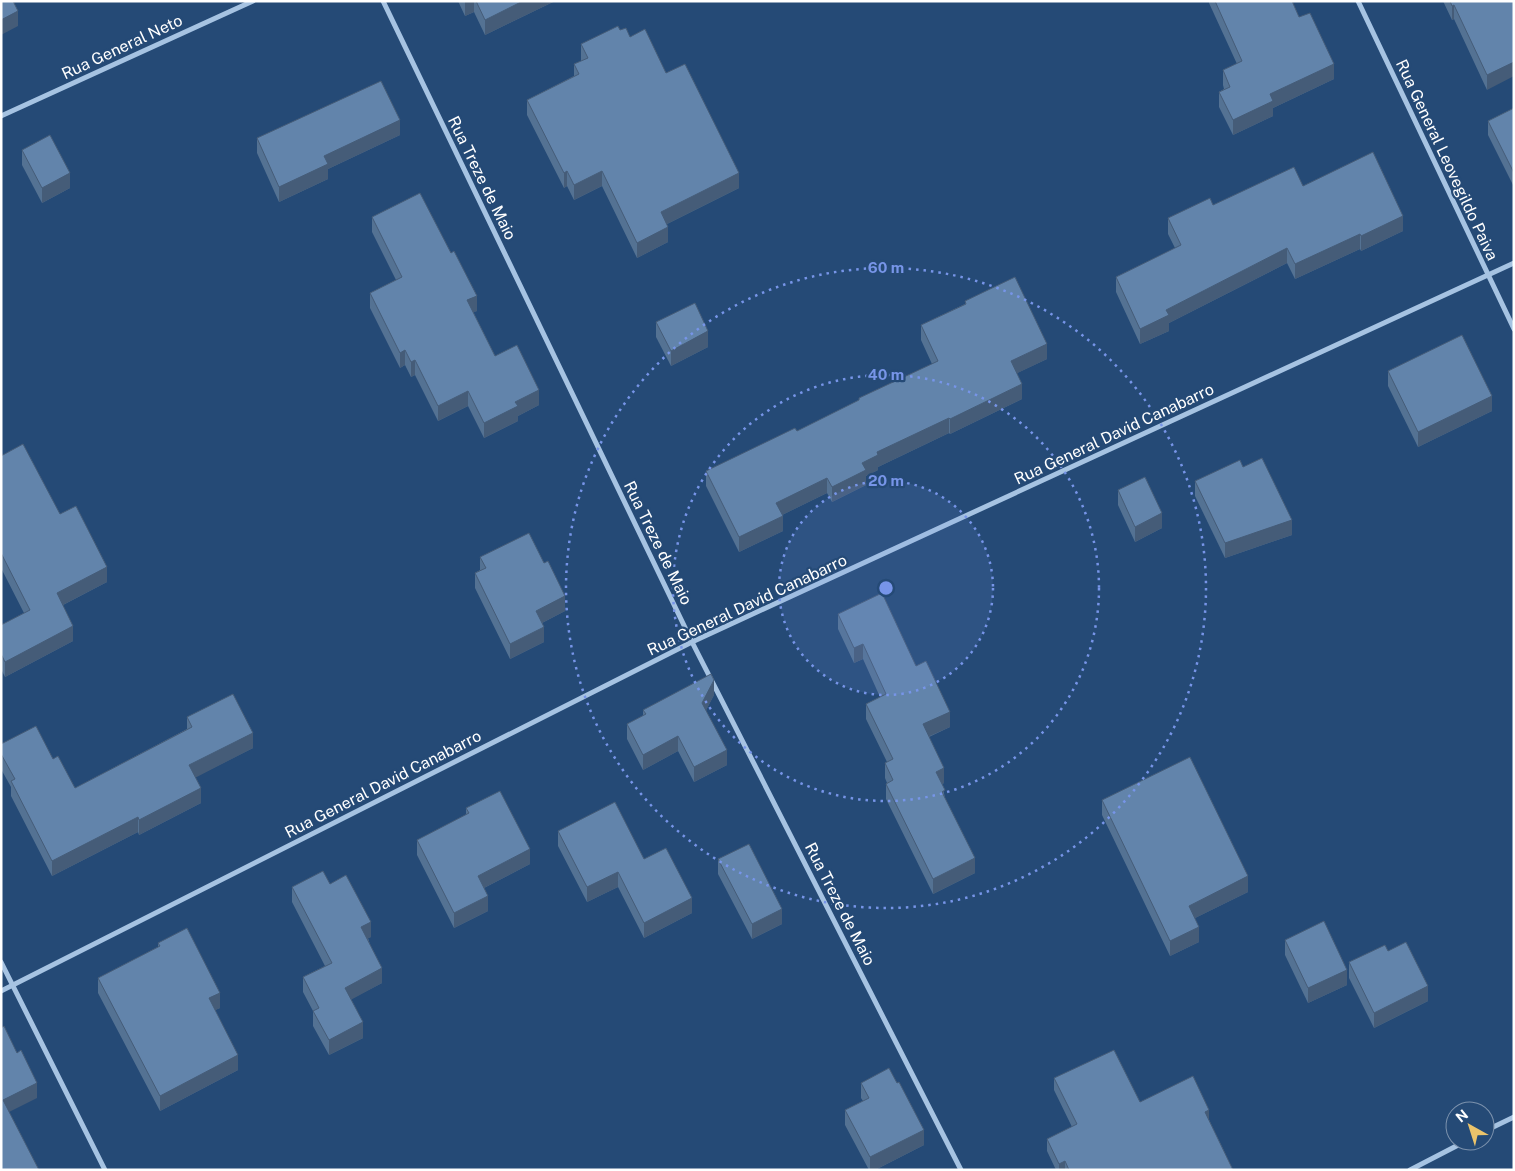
<svg xmlns="http://www.w3.org/2000/svg" width="1515" height="1171" font-family="'Public Sans',sans-serif">
  <style>
    .lines { fill: none; stroke-linecap: round; stroke-linejoin: round }
    .street { stroke: #a6c3e2; stroke-width: 5 }
    .wall { fill: #547293 }
    .shaded-wall { fill: #455c78 }
    .building { fill: #6284ab; stroke: #455c78 }
    .ring { fill: none; stroke: #7795e8; stroke-width: 2.5; stroke-dasharray: 2.5 5 }
    .labels { text-anchor: middle; dominant-baseline: central; stroke-width: 4.5; stroke-linejoin: round; paint-order: stroke }
    .street-label { font-size: 16px; fill: #fff; stroke: #254a76 }
    .centre { fill: #7795e8; stroke: #254a76; stroke-width: 2.5 }
    .ring-label { font-size: 15px; text-anchor: middle; font-weight: bold; fill: #7795e8; stroke: #254a76; stroke-width: 4.5; stroke-linejoin: round; paint-order: stroke }
  </style>
  <rect width="100%" height="100%" fill="#254a76"/>
  <g class="lines">
    <!-- street -->
    <g class="street">
      <polyline points="383,1 692,642 961,1170"/>
      <polyline points="1358,1 1514,329"/>
      <polyline points="1,116 253,1"/>
      <polyline points="1,962 105,1170"/>
      <polyline points="1,991 692,642 1514,263"/>
      <polyline points="1485,1131 1514,1117"/>
      <polyline points="1410,1170 1466,1141"/>
    </g>
  </g>
  <!-- wall -->
  <g class="wall">
    <polygon points="458,1 553,1 553,2 485,35 474,12 465,16"/>
    <polygon points="1209,1 1292,1 1299,17 1334,79 1273,108 1273,116 1233,135 1219,107 1219,92 1224,89 1223,85 1223,70 1237,64 1209,3"/>
    <polygon points="1443,1 1514,1 1487,90 1454,19 1452,20"/>
    <polygon points="620,30 630,37 666,73 739,188 667,224 668,242 637,258 602,186 574,200 567,186 564,188 527,115 527,100 574,76 574,64 581,61 581,44"/>
    <polygon points="1514,108 1514,187 1488,135 1488,121"/>
    <polygon points="400,135 328,169 328,179 279,202 257,153 257,138"/>
    <polygon points="22,150 70,188 42,203 22,165"/>
    <polygon points="1303,186 1403,231 1361,251 1360,249 1295,279 1287,263 1169,323 1169,331 1140,344 1116,292 1116,277 1175,248 1168,234 1168,218"/>
    <polygon points="372,217 477,311 473,312 495,356 539,405 518,416 518,421 484,438 468,406 438,421 415,375 411,377 405,365 400,368 370,308 370,293 396,280 372,232"/>
    <polygon points="965,301 1047,359 1017,373 1022,399 950,434 949,433 878,467 878,470 866,476 866,485 832,502 827,493 782,515 783,531 739,552 706,486 706,471 797,431 859,400 859,398 932,364 921,340 921,325 965,304"/>
    <polygon points="656,322 708,347 671,366 656,337"/>
    <polygon points="1388,371 1492,411 1418,447 1388,386"/>
    <polygon points="1,456 60,514 107,582 63,605 73,641 5,677 1,669 1,625 24,613 1,568"/>
    <polygon points="1195,481 1292,535 1225,558 1195,496"/>
    <polygon points="1118,490 1162,528 1135,542 1118,505"/>
    <polygon points="480,557 544,563 565,611 542,623 544,642 510,659 475,588 475,573 480,570"/>
    <polygon points="838,614 916,666 950,727 929,737 944,783 942,784 945,798 975,873 933,894 886,799 886,784 887,783 885,778 885,763 887,762 866,719 866,704 880,697 863,659 854,663 838,629"/>
    <polygon points="714,695 706,710 727,765 694,782 678,751 643,770 627,739 627,724 643,716 643,710"/>
    <polygon points="187,717 253,748 195,777 201,803 139,835 138,832 52,876 11,796 11,787 1,769 1,744 53,759 75,788 187,729"/>
    <polygon points="1102,800 1248,892 1195,918 1199,942 1170,956 1102,815"/>
    <polygon points="466,808 530,864 484,888 488,911 454,928 417,855 417,840 466,815"/>
    <polygon points="558,831 644,859 692,913 644,938 618,887 587,902 558,846"/>
    <polygon points="718,859 782,924 752,939 718,874"/>
    <polygon points="330,884 371,937 368,938 382,983 351,999 363,1038 329,1055 313,1026 313,1011 303,992 303,977 325,966 292,902 292,887"/>
    <polygon points="1285,940 1347,985 1308,1003 1285,955"/>
    <polygon points="158,943 220,1008 215,1010 238,1070 160,1111 98,993 98,978 158,947"/>
    <polygon points="1388,951 1428,1001 1374,1028 1349,978 1349,962"/>
    <polygon points="1054,1078 1140,1102 1209,1120 1233,1170 1056,1170 1047,1151 1047,1139 1072,1127 1054,1090"/>
    <polygon points="861,1083 897,1083 924,1145 875,1170 869,1170 845,1125 845,1110 863,1101 861,1098"/>
  </g>
  <!-- shaded-wall -->
  <g class="shaded-wall">
    <polygon points="465,1 474,1 474,12 465,16"/>
    <polygon points="523,1 553,2 485,35 485,20"/>
    <polygon points="1454,5 1454,19 1452,20 1452,6"/>
    <polygon points="18,11 18,26 1,35 1,20"/>
    <polygon points="1514,62 1514,76 1487,90 1487,75"/>
    <polygon points="1334,64 1334,79 1273,108 1273,116 1233,135 1233,120 1270,94"/>
    <polygon points="400,120 400,135 328,169 328,179 279,202 279,187 324,156"/>
    <polygon points="567,171 567,186 564,188 564,173"/>
    <polygon points="602,171 602,186 574,200 574,185"/>
    <polygon points="70,173 70,188 42,203 42,188"/>
    <polygon points="739,173 739,188 661,227 661,212"/>
    <polygon points="1403,216 1403,231 1361,251 1361,236"/>
    <polygon points="668,227 668,242 637,258 637,243"/>
    <polygon points="1360,234 1360,249 1295,279 1295,264"/>
    <polygon points="1287,248 1287,263 1169,323 1169,331 1140,344 1140,329 1166,310"/>
    <polygon points="477,296 477,311 467,315 467,300"/>
    <polygon points="708,331 708,347 671,366 671,351"/>
    <polygon points="1047,344 1047,359 1011,376 1011,361"/>
    <polygon points="405,350 405,365 400,368 400,353"/>
    <polygon points="415,360 415,375 411,377 411,362"/>
    <polygon points="1022,384 1022,399 950,434 950,419"/>
    <polygon points="539,390 539,405 518,416 518,421 484,438 484,423 515,402"/>
    <polygon points="468,391 468,406 438,421 438,406"/>
    <polygon points="1492,396 1492,411 1418,447 1418,432"/>
    <polygon points="949,418 949,433 878,467 878,470 866,476 866,485 832,502 832,487 877,452"/>
    <polygon points="827,478 827,493 776,518 776,503"/>
    <polygon points="1162,513 1162,528 1135,542 1135,527"/>
    <polygon points="783,516 783,531 739,552 739,537"/>
    <polygon points="1292,520 1292,535 1225,558 1225,543"/>
    <polygon points="107,567 107,582 57,608 57,593"/>
    <polygon points="565,596 565,611 536,626 536,611"/>
    <polygon points="73,626 73,641 5,677 5,662"/>
    <polygon points="544,627 544,642 510,659 510,644"/>
    <polygon points="863,644 863,659 854,663 854,648"/>
    <polygon points="714,680 714,695 702,718 702,703"/>
    <polygon points="950,712 950,727 923,739 923,724"/>
    <polygon points="253,733 253,748 189,781 189,765"/>
    <polygon points="678,736 678,751 643,770 643,755"/>
    <polygon points="727,750 727,765 694,782 694,767"/>
    <polygon points="944,768 944,783 936,787 936,772"/>
    <polygon points="201,788 201,803 139,835 139,820"/>
    <polygon points="138,817 138,832 52,876 52,861"/>
    <polygon points="530,849 530,864 478,891 478,876"/>
    <polygon points="975,858 975,873 933,894 933,879"/>
    <polygon points="618,872 618,887 587,902 587,887"/>
    <polygon points="1248,876 1248,892 1189,921 1189,906"/>
    <polygon points="488,896 488,911 454,928 454,913"/>
    <polygon points="692,898 692,913 644,938 644,923"/>
    <polygon points="782,909 782,924 752,939 752,924"/>
    <polygon points="371,922 371,937 361,942 361,927"/>
    <polygon points="1199,927 1199,942 1170,956 1170,941"/>
    <polygon points="382,968 382,983 345,1003 345,988"/>
    <polygon points="1347,970 1347,985 1308,1003 1308,988"/>
    <polygon points="1428,986 1428,1001 1374,1028 1374,1013"/>
    <polygon points="220,993 220,1008 209,1013 209,998"/>
    <polygon points="363,1022 363,1038 329,1055 329,1040"/>
    <polygon points="238,1055 238,1070 160,1111 160,1096"/>
    <polygon points="37,1083 37,1098 3,1115 3,1100"/>
    <polygon points="1209,1110 1209,1121 1205,1112"/>
    <polygon points="924,1130 924,1145 875,1170 870,1170 870,1157"/>
    <polygon points="1065,1161 1065,1170 1059,1170 1059,1164"/>
  </g>
  <!-- building -->
  <g class="building">
    <polygon points="1,1 13,1 18,11 1,20"/>
    <polygon points="476,1 523,1 485,20"/>
    <polygon points="1215,1 1292,1 1299,17 1310,13 1334,64 1270,94 1273,101 1233,120 1219,92 1230,87 1223,70 1242,61"/>
    <polygon points="1450,1 1514,1 1514,62 1487,75 1454,5 1452,6"/>
    <polygon points="618,26 620,30 626,28 630,37 645,29 666,73 685,64 739,173 661,212 668,227 637,243 602,171 574,185 567,171 564,173 527,100 579,74 574,64 588,58 581,44"/>
    <polygon points="381,81 400,120 324,156 328,164 279,187 257,138"/>
    <polygon points="1514,108 1514,173 1488,121"/>
    <polygon points="50,135 70,173 42,188 22,150"/>
    <polygon points="1373,152 1403,216 1361,236 1360,234 1295,264 1287,248 1166,310 1169,315 1140,329 1116,277 1181,245 1168,218 1210,198 1213,205 1294,167 1303,186"/>
    <polygon points="420,193 451,253 454,251 477,296 467,300 495,356 517,345 539,390 515,402 518,406 484,423 468,391 438,406 415,360 411,362 405,350 400,353 370,293 402,277 372,217"/>
    <polygon points="1015,277 1047,344 1011,361 1022,384 950,419 949,418 877,452 878,455 862,463 866,470 832,487 827,478 776,503 783,516 739,537 706,471 795,428 797,431 859,400 859,398 938,361 921,325 966,304 965,301"/>
    <polygon points="695,303 708,331 671,351 656,322"/>
    <polygon points="1462,335 1492,396 1418,432 1388,371"/>
    <polygon points="23,444 60,514 76,506 107,567 57,593 73,626 5,662 1,654 1,625 30,610 1,553 1,456"/>
    <polygon points="1262,458 1292,520 1225,543 1195,481 1240,460 1243,467"/>
    <polygon points="1145,477 1162,513 1135,527 1118,490"/>
    <polygon points="529,533 544,563 548,561 565,596 536,611 544,627 510,644 475,573 486,568 480,557"/>
    <polygon points="882,593 916,666 926,661 950,712 923,724 944,768 936,772 945,790 942,792 975,858 933,879 886,784 893,780 885,763 893,759 866,704 886,694 863,644 854,648 838,614"/>
    <polygon points="711,674 714,680 702,703 727,750 694,767 678,736 643,755 627,724 646,714 643,710"/>
    <polygon points="233,694 253,733 189,765 201,788 139,820 138,817 52,861 11,781 15,779 1,754 1,744 36,726 53,759 58,756 75,788 192,727 187,717"/>
    <polygon points="1190,757 1248,876 1189,906 1199,927 1170,941 1102,800"/>
    <polygon points="500,791 530,849 478,876 488,896 454,913 417,840 469,813 466,808"/>
    <polygon points="615,802 644,859 666,848 692,898 644,923 618,872 587,887 558,831"/>
    <polygon points="749,844 782,909 752,924 718,859"/>
    <polygon points="323,871 330,884 346,875 371,922 361,927 382,968 345,988 363,1022 329,1040 313,1011 319,1008 303,977 332,963 292,887"/>
    <polygon points="1324,921 1347,970 1308,988 1285,940"/>
    <polygon points="187,928 220,993 209,998 238,1055 160,1096 98,978 160,946 158,943"/>
    <polygon points="1406,942 1428,986 1374,1013 1349,962 1385,945 1388,951"/>
    <polygon points="4,1026 17,1053 21,1050 37,1083 3,1100 39,1170 1,1170 1,1028"/>
    <polygon points="1114,1050 1140,1102 1193,1076 1209,1110 1205,1112 1233,1170 1069,1170 1065,1161 1059,1164 1047,1139 1077,1124 1054,1078"/>
    <polygon points="889,1068 897,1083 899,1082 924,1130 870,1157 845,1110 869,1098 861,1083"/>
  </g>
  <!-- distance rings -->
  <circle cx="886" cy="588" r="107" fill="#7795e8" fill-opacity=".12"/>
  <g class="ring">
    <circle cx="886" cy="588" r="107"/>
    <circle cx="886" cy="588" r="213"/>
    <circle cx="886" cy="588" r="320"/>
  </g>
  <g class="labels">
    <!-- street labels -->
    <g class="street-label">
      <text transform="translate(122 47) rotate(-25)">Rua General Neto</text>
      <text transform="translate(1447 160) rotate(65)">Rua General Leovegildo Paiva</text>
      <text transform="translate(482 178) rotate(64)">Rua Treze de Maio</text>
      <text transform="translate(1114 434) rotate(-25)">Rua General David Canabarro</text>
      <text transform="translate(658 543) rotate(64)">Rua Treze de Maio</text>
      <text transform="translate(747 605) rotate(-25)">Rua General David Canabarro</text>
      <text transform="translate(383 784) rotate(-27)">Rua General David Canabarro</text>
      <text transform="translate(840 904) rotate(63)">Rua Treze de Maio</text>
    </g>
  </g>
  <circle cx="886" cy="588" r="8" class="centre"/>
  <g class="ring-label">
    <text x="886" y="273">60 m</text>
    <text x="886" y="380">40 m</text>
    <text x="886" y="486">20 m</text>
  </g>
  <!-- border -->
  <rect width="1515" height="1171" fill="none" stroke="#ffffff" stroke-width="5"/>
  <!-- north arrow -->
  <g transform="translate(1470 1126) rotate(321)"><circle r="24" fill="#254a76" stroke="#7c92ad"/>
  <path d="M0-4L9 19L0 12L-9 19Z" fill="#ebc46b"/>
  <text y="-8" font-size="14" font-weight="bold" text-anchor="middle" fill="#ffffff">N</text>
  </g>
</svg>
